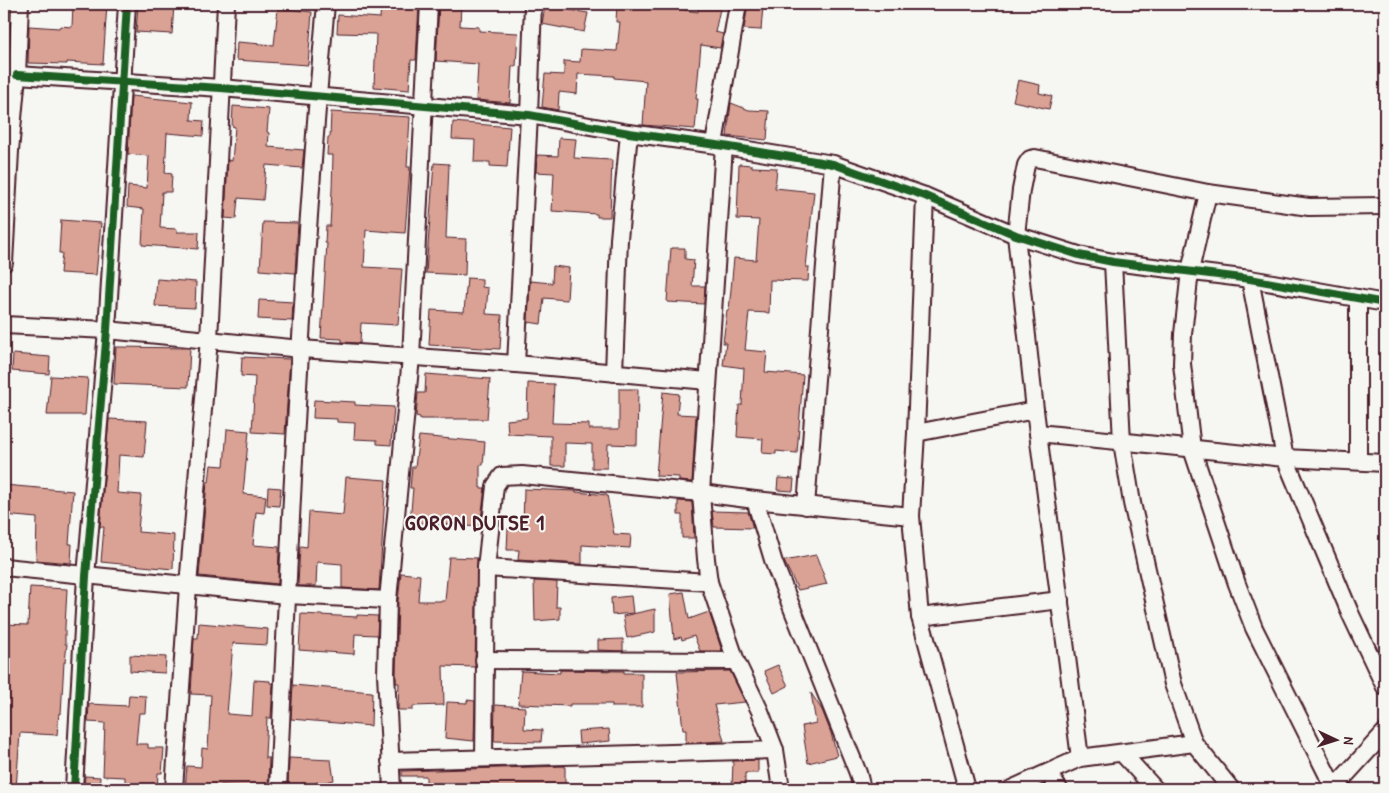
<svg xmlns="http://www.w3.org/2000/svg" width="1389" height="793" font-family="'Patrick Hand',sans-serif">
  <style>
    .building { fill: #daa294; stroke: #4a1f2b }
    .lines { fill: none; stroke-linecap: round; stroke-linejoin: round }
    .minor-casing { stroke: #4a1f2b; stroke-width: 20 }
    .minor { stroke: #f6f6f2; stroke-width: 16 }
    .cycleway-casing { stroke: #f6f6f2; stroke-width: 11 }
    .cycleway { stroke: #1b5e20; stroke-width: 8 }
    .labels { text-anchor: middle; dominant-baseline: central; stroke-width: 4; stroke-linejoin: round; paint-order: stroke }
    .district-label { font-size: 22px; font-weight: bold; letter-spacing: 1px; fill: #4a1f2b; stroke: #f6f6f2 }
  </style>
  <rect width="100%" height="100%" fill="#f6f6f2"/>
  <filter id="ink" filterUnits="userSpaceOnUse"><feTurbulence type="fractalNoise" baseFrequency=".02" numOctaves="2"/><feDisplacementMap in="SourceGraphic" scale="10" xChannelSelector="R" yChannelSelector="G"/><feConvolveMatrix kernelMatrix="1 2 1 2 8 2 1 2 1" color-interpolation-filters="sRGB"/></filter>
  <g filter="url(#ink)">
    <!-- building -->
    <g class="building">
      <polygon points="73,4 107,4 103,64 67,62 67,64 28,63 29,26 59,28 60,26 72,27"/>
      <polygon points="138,4 174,4 172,34 136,32"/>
      <polygon points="381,4 419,4 416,60 411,60 409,90 374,87 376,34 337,33 338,15 380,18"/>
      <polygon points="439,4 461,4 460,26 479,27 479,31 518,33 516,66 512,66 510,103 476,100 478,64 436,61"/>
      <polygon points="617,4 653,5 698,12 699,4 721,4 715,32 723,34 720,48 701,45 696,99 698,99 695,129 643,125 646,81 614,78 614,76 578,74 577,94 559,92 558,110 542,107 545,74 564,75 564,61 580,62 581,49 617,51 620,22 616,22"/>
      <polygon points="748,4 763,6 761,30 744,29"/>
      <polygon points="545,6 588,13 584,32 542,24"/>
      <polygon points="278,8 312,12 308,65 236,60 237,42 274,45"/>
      <polygon points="1018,80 1040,85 1039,93 1052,96 1049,109 1013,101"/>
      <polygon points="131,96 192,102 191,120 204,121 203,136 167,133 165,173 172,174 171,192 162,192 160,228 177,229 177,232 199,232 198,249 142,245 144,209 127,207 128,186 147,188 149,156 128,154"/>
      <polygon points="731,103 749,110 769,111 767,140 727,136"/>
      <polygon points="233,106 269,109 267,132 269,133 268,147 304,150 302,168 266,165 263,200 238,198 236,219 225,218 228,160 232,161 235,127 232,126"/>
      <polygon points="331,112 410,117 407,167 410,167 405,233 366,230 364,267 402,269 398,325 361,323 360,343 342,342 342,339 321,338 327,243 325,243 326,226 330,226 332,189 333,155 327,155 328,137 330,137"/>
      <polygon points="453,122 510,127 507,167 490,166 490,162 474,162 475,140 452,139"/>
      <polygon points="559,138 576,139 574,158 612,160 610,217 597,217 597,214 552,211 554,173 536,172 537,155 558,156"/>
      <polygon points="434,163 449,164 446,238 466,239 465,275 426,273"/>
      <polygon points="739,164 752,165 752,167 777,168 775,188 814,192 806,267 809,267 808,281 770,280 769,313 749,312 745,350 767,352 765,372 803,375 797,453 776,451 776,454 762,453 763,439 737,437 739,405 742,405 744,368 723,365 726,343 723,343 727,310 729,310 734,258 756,260 759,220 737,219"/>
      <polygon points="61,220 101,223 96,275 60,273 62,253 59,253"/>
      <polygon points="263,222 298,223 295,273 260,270"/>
      <polygon points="671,248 685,248 685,259 694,260 692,286 705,286 704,304 667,302"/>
      <polygon points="553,266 569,268 567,300 544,298 541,324 528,322 530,281 552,283"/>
      <polygon points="467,278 482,279 482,287 488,288 486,314 502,315 500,349 429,345 431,310 464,312"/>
      <polygon points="157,279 196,282 195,308 155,306"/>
      <polygon points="259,300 293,302 292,321 258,319"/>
      <polygon points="116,347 190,348 188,387 114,384"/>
      <polygon points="13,354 50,357 49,374 12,371"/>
      <polygon points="242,357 290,359 285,434 252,432 255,377 241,376"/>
      <polygon points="426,374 490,379 487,419 420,419 420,417 416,416 418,393 425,393"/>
      <polygon points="51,376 88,378 85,415 47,415"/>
      <polygon points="528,383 554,384 552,423 589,424 589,429 619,429 619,389 638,389 637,445 608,444 607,468 592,468 592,444 565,443 565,466 551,466 551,436 508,434 507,420 527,418"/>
      <polygon points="663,392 679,394 677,414 696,415 692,482 679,481 679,477 656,476"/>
      <polygon points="314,400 355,402 355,405 394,407 391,445 377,444 377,440 354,439 355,423 337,422 337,419 313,418"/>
      <polygon points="109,419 147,421 144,457 119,455 117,493 141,495 138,532 174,535 173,569 101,562 104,527 100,527"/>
      <polygon points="227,429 249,431 243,494 266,496 264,513 256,512 253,545 279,547 278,584 199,576 207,482 209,482 211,465 224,466"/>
      <polygon points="419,436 485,442 483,465 480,465 480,488 485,488 480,527 410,522 413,488 410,488 412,467 415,467"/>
      <polygon points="346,477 386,480 379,590 342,588 342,564 317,562 316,586 299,586 298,585 300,546 307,547 309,512 343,515"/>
      <polygon points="778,478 794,479 793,491 777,490"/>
      <polygon points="4,485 73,491 69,544 72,544 71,563 36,560 37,518 4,515"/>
      <polygon points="268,487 281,488 279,506 267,505"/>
      <polygon points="524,489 576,491 576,492 607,495 614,534 631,535 630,548 582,545 582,564 518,560 519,550 507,550 508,528 523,529"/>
      <polygon points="678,501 692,502 694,538 682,538 682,515 678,515"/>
      <polygon points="712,511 748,512 753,528 714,527"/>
      <polygon points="816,555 827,584 798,590 784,561"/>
      <polygon points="449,557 477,558 475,667 443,666 444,705 413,706 413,710 398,710 399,683 396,683 396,674 398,601 401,573 420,575 418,601 445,601"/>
      <polygon points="534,581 557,582 556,607 560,607 560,619 535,621"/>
      <polygon points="30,587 67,589 65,627 65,644 67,644 65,662 64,662 61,714 59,713 57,735 20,733 16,789 4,789 4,740 8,655 4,654 4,624 28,625"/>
      <polygon points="684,592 689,619 709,612 722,651 700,651 694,636 682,640 681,637 674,639 670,594"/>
      <polygon points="631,596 633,613 612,615 611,598"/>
      <polygon points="655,609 655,632 627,638 623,616"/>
      <polygon points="301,614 357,617 357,615 378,616 377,635 355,634 354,654 299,650"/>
      <polygon points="199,623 268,629 267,645 233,643 227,714 252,716 254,680 270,681 270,683 273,684 271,718 267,718 265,755 265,758 269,758 268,789 250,789 250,787 221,785 221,789 185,789 187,766 201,767 202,748 208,749 211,695 191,694 194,638 198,638"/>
      <polygon points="623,639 623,651 598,650 598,640"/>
      <polygon points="130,655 166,657 165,673 130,671"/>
      <polygon points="778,665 788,686 774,693 764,671"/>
      <polygon points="560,670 624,671 624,673 642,673 642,707 612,707 612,704 570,704 570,706 518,704 521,671 560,673"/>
      <polygon points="730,671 745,702 714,705 724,741 686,743 686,730 683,730 677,672"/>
      <polygon points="293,685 372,692 371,726 291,719"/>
      <polygon points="811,693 822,710 831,733 837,756 808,763 802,726 816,723"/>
      <polygon points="129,695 146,696 145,713 139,713 136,744 148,744 148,748 164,748 162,773 158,773 157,789 125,789 125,777 103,776 105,723 88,722 89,704 128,706"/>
      <polygon points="467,700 475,701 474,741 445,738 447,702 467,703"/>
      <polygon points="495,705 525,707 524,729 542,730 541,742 494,741"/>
      <polygon points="609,729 610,741 579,744 578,731"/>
      <polygon points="289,758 331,760 334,780 319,784 318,782 298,789 288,789"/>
      <polygon points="758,760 758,773 745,773 745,789 732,789 733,761"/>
      <polygon points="565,766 565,789 426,789 426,776 402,776 402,771"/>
      <polygon points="85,776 100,777 99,789 84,789"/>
    </g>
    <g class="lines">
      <defs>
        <g id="minor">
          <polyline points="17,75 221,88 529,115 629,133 724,146 833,164 925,196 1016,235 1079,255 1113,262 1250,279 1385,303"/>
          <polyline points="714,144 738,4"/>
          <polyline points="724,146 701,493 706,559 709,582 736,661 760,711 775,750 781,789"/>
          <polyline points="1208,193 1190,271 1183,334 1182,364 1192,449 1237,584 1254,628 1334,788"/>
          <polyline points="925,196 916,433 911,516 920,617 967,789"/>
          <polyline points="1113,262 1122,442 1132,503 1161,631 1173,684 1194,743 1231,789"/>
          <polyline points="4,263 10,151 17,75 20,4"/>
          <polyline points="1250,279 1285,458 1351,615 1385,687"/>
          <polyline points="1358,298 1358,460"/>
          <polyline points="4,325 107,330 301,349 516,364 708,381"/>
          <polyline points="516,364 529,115 533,4"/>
          <polyline points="614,373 619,239 629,133"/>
          <polyline points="916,433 1035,410"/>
          <polyline points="1038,433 1285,458 1385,463"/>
          <polyline points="755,500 774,563 858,773 862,789"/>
          <polyline points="806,506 833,164"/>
          <polyline points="4,567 287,595 388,600"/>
          <polyline points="486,568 709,582"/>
          <polyline points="920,617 1060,600"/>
          <polyline points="484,660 736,661"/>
          <polyline points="1122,753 1155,789"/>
          <polyline points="484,757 486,568 495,486 502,476 522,475 701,493 755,500 911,516"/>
          <polyline points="1080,758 1035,410 1016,235 1021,190 1026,165 1030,159 1035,158 1208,193 1309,207 1385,206"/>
          <polyline points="390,761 775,750"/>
          <polyline points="1048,773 1059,789"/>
          <polyline points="74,789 86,576 107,330 127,4"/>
          <polyline points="174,789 188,586 209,339 226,4"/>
          <path d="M278,789C290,527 302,265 326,4"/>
          <polyline points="392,789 386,674 388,600 411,357 429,4"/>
          <polyline points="1011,789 1080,758 1194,743"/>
          <polyline points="1333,789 1385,732"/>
        </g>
      </defs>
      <!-- minor casing -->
      <use href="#minor" class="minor-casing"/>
      <!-- minor -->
      <use href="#minor" class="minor"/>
      <defs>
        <g id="cycleway">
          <polyline points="17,75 221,88 529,115 629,133 724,146 833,164 925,196 1016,235 1079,255 1113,262 1250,279 1385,303"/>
          <polyline points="74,789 86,576 107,330 127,4"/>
        </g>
      </defs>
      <!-- cycleway casing -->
      <use href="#cycleway" class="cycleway-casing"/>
      <!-- cycleway -->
      <use href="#cycleway" class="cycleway"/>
    </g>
  </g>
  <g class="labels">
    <!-- district labels -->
    <g class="district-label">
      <text x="475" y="522">GORON DUTSE 1</text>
    </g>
  </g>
  <!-- margin -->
  <rect width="1389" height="793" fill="none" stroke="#f6f6f2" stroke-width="20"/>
  <rect x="10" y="10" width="1369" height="773" fill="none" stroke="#4a1f2b" stroke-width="2" filter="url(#ink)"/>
  <!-- north arrow -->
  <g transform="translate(1336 740) rotate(94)" stroke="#f6f6f2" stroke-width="4" paint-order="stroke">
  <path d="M0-4L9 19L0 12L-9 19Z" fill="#4a1f2b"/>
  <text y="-8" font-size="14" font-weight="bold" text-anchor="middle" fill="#4a1f2b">N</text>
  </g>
</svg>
